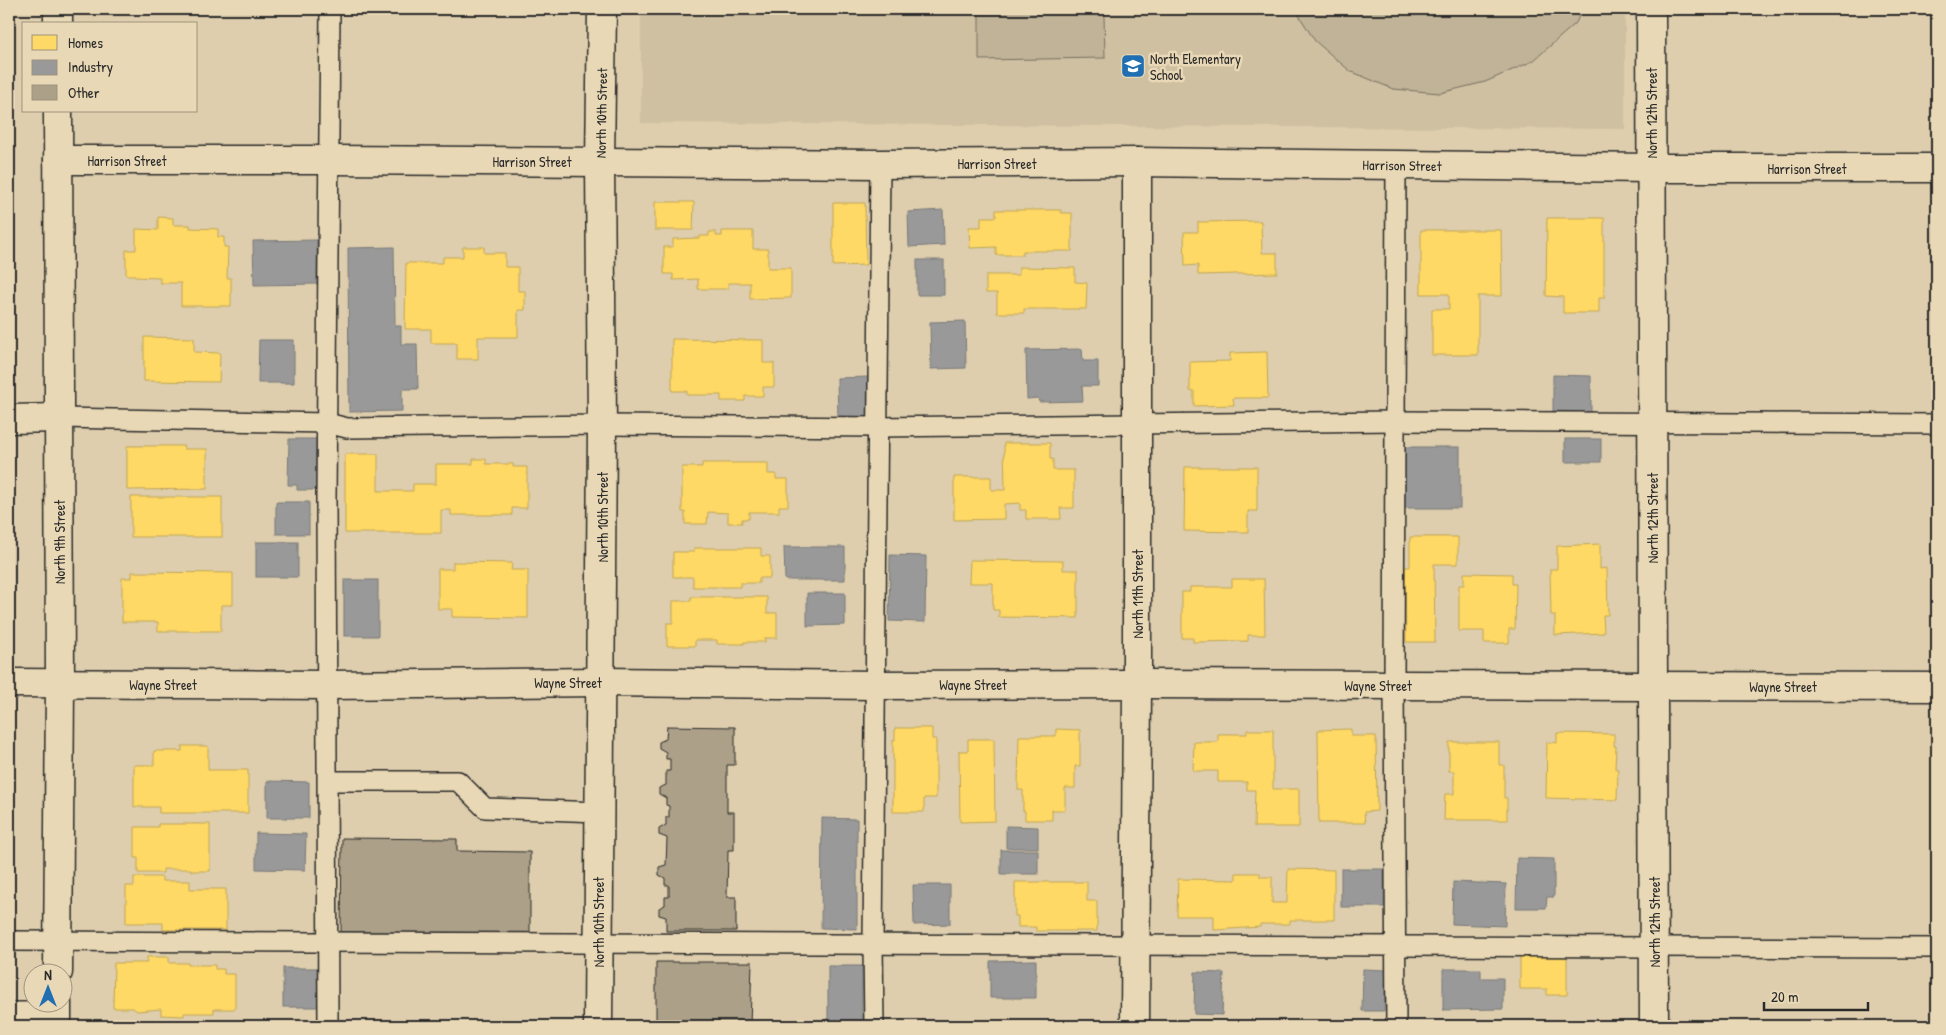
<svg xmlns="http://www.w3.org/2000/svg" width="1946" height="1035" font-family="'Patrick Hand',sans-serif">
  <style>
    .built { fill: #cfc0a2 }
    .green { fill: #c0b397; stroke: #766f61 }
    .homes { fill: #ffd966; stroke: #bfa554 }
    .industry { fill: #999; stroke: #787878 }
    .building { fill: #aca088; stroke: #2b2b2b }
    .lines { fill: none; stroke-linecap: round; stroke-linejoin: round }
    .service-casing { stroke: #2b2b2b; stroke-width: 22 }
    .minor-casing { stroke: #2b2b2b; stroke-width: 31 }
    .secondary-casing { stroke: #2b2b2b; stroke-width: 31 }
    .service { stroke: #e9d8b5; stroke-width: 19 }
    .minor { stroke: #e9d8b5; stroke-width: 28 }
    .secondary { stroke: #e9d8b5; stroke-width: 28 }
    .labels { text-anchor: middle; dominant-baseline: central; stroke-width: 5; stroke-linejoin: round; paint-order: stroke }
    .poi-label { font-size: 14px; fill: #2b2b2b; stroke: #e9d8b5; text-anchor: start }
    .street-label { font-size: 14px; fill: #2b2b2b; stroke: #e9d8b5 }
  </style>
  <rect width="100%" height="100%" fill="#decead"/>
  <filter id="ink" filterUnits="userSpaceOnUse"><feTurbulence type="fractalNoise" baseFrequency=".02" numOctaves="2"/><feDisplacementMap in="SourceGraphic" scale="10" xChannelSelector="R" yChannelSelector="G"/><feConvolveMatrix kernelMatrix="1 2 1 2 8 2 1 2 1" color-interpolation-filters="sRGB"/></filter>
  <g filter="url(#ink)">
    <!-- built -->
    <polygon class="built" points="641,9 1625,9 1625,129 641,123"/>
    <!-- green -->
    <g class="green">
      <polygon points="979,9 1115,9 1104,15 1105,58 979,60"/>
      <polygon points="1295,9 1582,9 1576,23 1533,61 1485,82 1440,93 1393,89 1350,71 1315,41"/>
    </g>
    <!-- homes -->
    <g class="homes">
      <polygon points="655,202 694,202 693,230 655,230"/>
      <polygon points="833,203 865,203 866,265 833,266"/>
      <polygon points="996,210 1061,210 1061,213 1072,213 1072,251 1023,251 1023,255 996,255 996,247 970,248 969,227 981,227 981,217 996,217"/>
      <polygon points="158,217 173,218 173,225 190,225 190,228 218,229 218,237 224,237 224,247 228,247 227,278 231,278 231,306 181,306 181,283 160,283 160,278 135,277 135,275 126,275 126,250 136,250 136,229 158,230"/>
      <polygon points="1547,218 1604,218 1604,298 1599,298 1599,313 1563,313 1563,297 1546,296"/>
      <polygon points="1261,221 1262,253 1277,253 1277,273 1198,275 1198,265 1185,266 1184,232 1198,232 1198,222"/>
      <polygon points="1421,230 1501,230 1502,296 1478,296 1478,355 1432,355 1432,309 1449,309 1449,294 1421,294"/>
      <polygon points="722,231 753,231 753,249 768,249 768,268 791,268 791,298 750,299 750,283 728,283 728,289 698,289 698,279 673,280 673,274 664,274 664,247 673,247 673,239 700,238 700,236 709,236 709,232 716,232 716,236 722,236"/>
      <polygon points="463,247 484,247 484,253 505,253 505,267 518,267 518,291 525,291 525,310 518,310 518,337 478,337 478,359 457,359 457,343 431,343 431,329 405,329 406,263 443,263 443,257 463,257"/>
      <polygon points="1019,267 1075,268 1075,282 1087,283 1086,309 1024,309 1024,313 997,313 997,293 986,293 986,275 1019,275"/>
      <polygon points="144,337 194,338 194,352 220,353 219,382 144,381"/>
      <polygon points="672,339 763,340 763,363 774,363 774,387 763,387 763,396 745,396 745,401 721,401 721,395 687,395 687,391 672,391"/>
      <polygon points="1267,352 1268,398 1233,398 1234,405 1194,406 1194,391 1190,391 1190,362 1230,361 1230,353"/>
      <polygon points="1004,443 1050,443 1050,459 1053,459 1053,470 1074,470 1074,508 1060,508 1061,519 1026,519 1026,510 1020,510 1020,503 1004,504 1004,519 954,520 954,477 991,477 991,490 1005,490"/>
      <polygon points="127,446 184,446 184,449 207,449 207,489 127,490"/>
      <polygon points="345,454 378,454 378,491 413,491 413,484 436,484 436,464 473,464 473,459 486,459 486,464 513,464 513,467 527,467 527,508 512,508 512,515 451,515 451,510 441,510 441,533 345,533"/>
      <polygon points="702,463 768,463 768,474 776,474 776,479 788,479 788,506 779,506 779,512 749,512 749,519 742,519 742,523 728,523 728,513 708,512 707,524 685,524 685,512 682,512 682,467 702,467"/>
      <polygon points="1185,467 1257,467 1257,511 1248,511 1248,532 1184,531"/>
      <rect x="131" y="497" width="91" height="40"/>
      <polygon points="1410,537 1458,537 1458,564 1434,564 1435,642 1406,642 1405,567 1410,567"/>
      <polygon points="1600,544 1600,569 1607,568 1608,615 1603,615 1604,633 1555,635 1555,615 1551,615 1550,569 1557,569 1557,546"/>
      <polygon points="694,548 761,548 761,556 770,556 770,578 759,578 759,583 740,583 740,587 693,587 693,577 673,577 673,552 694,552"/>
      <polygon points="970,560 1063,561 1063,570 1078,570 1078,618 999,617 999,610 993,610 993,583 969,583"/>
      <polygon points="453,562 512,563 511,570 528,570 528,618 452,617 452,609 438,609 438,569 453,569"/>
      <polygon points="132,572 233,573 233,605 221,605 221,631 158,631 158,622 122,622 122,578 132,578"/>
      <polygon points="1464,573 1512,574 1512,584 1516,584 1515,629 1509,629 1509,643 1484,643 1484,631 1459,631 1459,585 1464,585"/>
      <polygon points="1232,579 1264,579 1265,635 1248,635 1248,641 1193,642 1193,638 1182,638 1182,592 1190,592 1190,587 1232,587"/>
      <polygon points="691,597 767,597 767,613 777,613 777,638 765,638 765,642 744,642 744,644 717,644 717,640 695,640 695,646 667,646 667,623 673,623 673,601 691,601"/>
      <polygon points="895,728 932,728 932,739 936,739 936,798 924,798 924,812 893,812 893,740 895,740"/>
      <polygon points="1056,729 1080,730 1080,766 1075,766 1075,788 1065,788 1065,810 1052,810 1052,820 1025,820 1025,811 1023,811 1023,790 1018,790 1019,736 1056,736"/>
      <polygon points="1351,729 1351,736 1376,736 1377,811 1364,812 1365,823 1319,823 1318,730"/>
      <polygon points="1247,730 1273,730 1273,789 1299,789 1299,827 1254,827 1255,790 1247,790 1247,782 1218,782 1218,771 1193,771 1194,742 1218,742 1218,734 1247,734"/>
      <polygon points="1557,733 1614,734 1614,746 1616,746 1615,769 1618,769 1617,800 1546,798 1547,742 1557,743"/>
      <polygon points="968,739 994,739 995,821 960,822 959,751 968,751"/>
      <polygon points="1449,742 1499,742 1499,765 1504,765 1504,798 1507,798 1507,820 1444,820 1445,794 1454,794 1454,771 1449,771"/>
      <polygon points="182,746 208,746 208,770 248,770 248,813 159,813 159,807 134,807 134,765 154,765 154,751 182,751"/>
      <polygon points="158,824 210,824 210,871 191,871 191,869 163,869 163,873 138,873 138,858 135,858 135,827 158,827"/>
      <polygon points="1288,869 1334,870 1334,920 1290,920 1290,924 1260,924 1260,927 1214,930 1214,916 1177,916 1178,879 1236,880 1236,873 1260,873 1260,877 1272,877 1272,903 1287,903"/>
      <polygon points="134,877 162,877 162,881 190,881 190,889 226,889 226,930 163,930 163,923 126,923 126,886 134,886"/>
      <polygon points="1015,882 1087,882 1087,901 1097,901 1097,931 1036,931 1036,927 1018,927 1018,916 1015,916"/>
      <polygon points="1520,955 1567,955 1567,995 1547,995 1547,989 1520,989"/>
      <polygon points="147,957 169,957 169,963 188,963 188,965 215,965 215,969 224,969 224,974 235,974 235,1009 214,1009 214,1013 184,1013 184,1016 161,1015 161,1009 137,1011 133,1008 113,1008 114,963 147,963"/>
    </g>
    <!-- industry -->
    <g class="industry">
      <polygon points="943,210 944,245 909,247 908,212"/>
      <polygon points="317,240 317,284 254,285 253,241"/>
      <polygon points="394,247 395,326 401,326 401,344 417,344 418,389 402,389 402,411 349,412 348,248"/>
      <rect x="917" y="260" width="27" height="35"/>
      <polygon points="965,321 966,368 931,369 930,322"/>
      <polygon points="259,340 294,340 294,383 258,383"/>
      <polygon points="1082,349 1083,361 1098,361 1098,386 1082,386 1083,401 1039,402 1038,398 1027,399 1026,350"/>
      <polygon points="1553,375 1591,376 1591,412 1553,411"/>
      <polygon points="870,377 871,417 838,418 837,378"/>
      <polygon points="289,439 319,439 319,490 297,490 297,485 288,485"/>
      <rect x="1565" y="439" width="36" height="23"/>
      <rect x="1404" y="447" width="56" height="61"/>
      <rect x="276" y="502" width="33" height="32"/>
      <rect x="256" y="542" width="42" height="35"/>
      <polygon points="784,547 845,547 845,580 785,580"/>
      <polygon points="890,555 926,556 925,622 889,621"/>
      <rect x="344" y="580" width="34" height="56"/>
      <polygon points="807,593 845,593 845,625 807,626"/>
      <polygon points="267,781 309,782 309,818 267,818"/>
      <polygon points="822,818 857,819 857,929 821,928"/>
      <polygon points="1006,826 1038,827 1038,848 1006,848"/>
      <polygon points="256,833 306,834 305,870 256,869"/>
      <rect x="1001" y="850" width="37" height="24"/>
      <polygon points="1517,858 1554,859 1554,897 1547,897 1546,908 1516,908"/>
      <rect x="1341" y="869" width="43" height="38"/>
      <polygon points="1453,882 1506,884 1505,926 1452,924"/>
      <polygon points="913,885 950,885 950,924 914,925"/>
      <polygon points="1036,960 1036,998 990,998 990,961"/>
      <rect x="828" y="966" width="34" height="60"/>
      <rect x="283" y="968" width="37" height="39"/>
      <polygon points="1363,969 1386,970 1384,1011 1362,1011"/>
      <polygon points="1443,969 1481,969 1481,978 1503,978 1503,1009 1443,1010"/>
      <polygon points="1195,972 1224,973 1222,1015 1194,1014"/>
    </g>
    <!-- building -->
    <g class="building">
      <polygon points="667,726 735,727 735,765 727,765 727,812 734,812 734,850 728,850 727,897 736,897 736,931 666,931 666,917 659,915 659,908 665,905 665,897 669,897 669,885 665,885 665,878 659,875 659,867 666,865 667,838 659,835 659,829 666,825 666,817 669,817 669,806 666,805 666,798 659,794 659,788 666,785 666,771 670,771 670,759 666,759 666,752 659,748 659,742 666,739"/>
      <polygon points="342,838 457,839 457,851 530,852 530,934 341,932"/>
      <polygon points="656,962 752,962 750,1026 656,1026"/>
    </g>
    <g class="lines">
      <defs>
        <g id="service">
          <polyline points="1396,165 1394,685 1396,1026"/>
          <polyline points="59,418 327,423 347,428 602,425 877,427 1395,421 1937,424"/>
          <polyline points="328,781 458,781 485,808 599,812"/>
          <polyline points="9,941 1937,948"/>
          <polyline points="9,1012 57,1012"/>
          <polyline points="328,1026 326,499 330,9"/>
          <polyline points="874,1026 873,944 880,164"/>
        </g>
        <g id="minor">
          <polyline points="58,9 58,24"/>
          <polyline points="1651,9 1654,1026"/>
          <polyline points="58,111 60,684 58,972"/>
          <polyline points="58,160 330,160 880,164 1137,162 1652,168 1937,168"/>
          <polyline points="9,419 59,418"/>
          <polyline points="9,683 328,685 601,682 876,685 1137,684 1937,687"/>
          <polyline points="57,1026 57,1002"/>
          <polyline points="1135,1026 1137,684 1137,162"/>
        </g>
        <polyline id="secondary" points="598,1026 602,425 600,162 602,9"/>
      </defs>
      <!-- service casing -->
      <use href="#service" class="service-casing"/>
      <!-- minor casing -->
      <use href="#minor" class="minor-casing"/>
      <!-- secondary casing -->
      <use href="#secondary" class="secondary-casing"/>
      <!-- service -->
      <use href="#service" class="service"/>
      <!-- minor -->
      <use href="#minor" class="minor"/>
      <!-- secondary -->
      <use href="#secondary" class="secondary"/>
    </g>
  </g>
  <!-- icons -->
  <defs>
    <symbol id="school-square" viewBox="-11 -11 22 22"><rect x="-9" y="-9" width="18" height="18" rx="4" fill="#1f6fb2" stroke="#e9d8b5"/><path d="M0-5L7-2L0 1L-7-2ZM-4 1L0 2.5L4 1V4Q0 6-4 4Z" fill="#fff"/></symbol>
  </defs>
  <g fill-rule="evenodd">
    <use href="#school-square" x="1119" y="52" width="28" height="28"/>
  </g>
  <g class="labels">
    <!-- poi labels -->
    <g class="poi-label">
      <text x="1150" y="58">North Elementary<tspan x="1150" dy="16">School</tspan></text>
    </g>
    <!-- street labels -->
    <g class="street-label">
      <text transform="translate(601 113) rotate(-89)">North 10th Street</text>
      <text transform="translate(1651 113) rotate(-90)">North 12th Street</text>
      <text x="127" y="160">Harrison Street</text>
      <text x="532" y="161">Harrison Street</text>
      <text x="997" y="163">Harrison Street</text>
      <text transform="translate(1402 165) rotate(1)">Harrison Street</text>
      <text x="1807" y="168">Harrison Street</text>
      <text transform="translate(602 517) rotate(-90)">North 10th Street</text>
      <text transform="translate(1652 518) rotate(-90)">North 12th Street</text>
      <text transform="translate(59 542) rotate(-90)">North 9th Street</text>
      <text transform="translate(1137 594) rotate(-90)">North 11th Street</text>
      <text x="568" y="682">Wayne Street</text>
      <text x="163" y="684">Wayne Street</text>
      <text x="973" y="684">Wayne Street</text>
      <text x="1378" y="685">Wayne Street</text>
      <text x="1783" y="686">Wayne Street</text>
      <text transform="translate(598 922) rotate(-90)">North 10th Street</text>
      <text transform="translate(1654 922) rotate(-90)">North 12th Street</text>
    </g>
  </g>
  <!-- margin -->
  <rect width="1946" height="1035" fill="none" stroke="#e9d8b5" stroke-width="30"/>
  <rect x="15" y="15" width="1916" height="1005" fill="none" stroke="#2b2b2b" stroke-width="2" filter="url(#ink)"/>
  <!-- legend -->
  <rect x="22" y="22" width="175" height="90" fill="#e9d8b5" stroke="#9d937e"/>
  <rect x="32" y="35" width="25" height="15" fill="#ffd966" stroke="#9d937e"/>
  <text x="68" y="48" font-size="15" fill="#2b2b2b">Homes</text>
  <rect x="32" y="60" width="25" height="15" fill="#999999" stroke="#9d937e"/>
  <text x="68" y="72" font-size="15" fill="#2b2b2b">Industry</text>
  <rect x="32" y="85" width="25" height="15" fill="#aca088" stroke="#9d937e"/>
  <text x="68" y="98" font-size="15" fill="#2b2b2b">Other</text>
  <!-- north arrow -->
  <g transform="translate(48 988)"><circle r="24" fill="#e9d8b5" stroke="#9d937e"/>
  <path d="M0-4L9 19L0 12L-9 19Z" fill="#1f6fb2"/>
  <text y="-8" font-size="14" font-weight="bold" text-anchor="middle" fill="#2b2b2b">N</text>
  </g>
  <!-- scale -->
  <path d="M1764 1002v8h104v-8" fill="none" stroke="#2b2b2b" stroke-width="2.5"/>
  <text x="1771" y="1002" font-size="15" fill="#2b2b2b" stroke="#e9d8b5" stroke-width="4" paint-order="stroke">20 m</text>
</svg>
